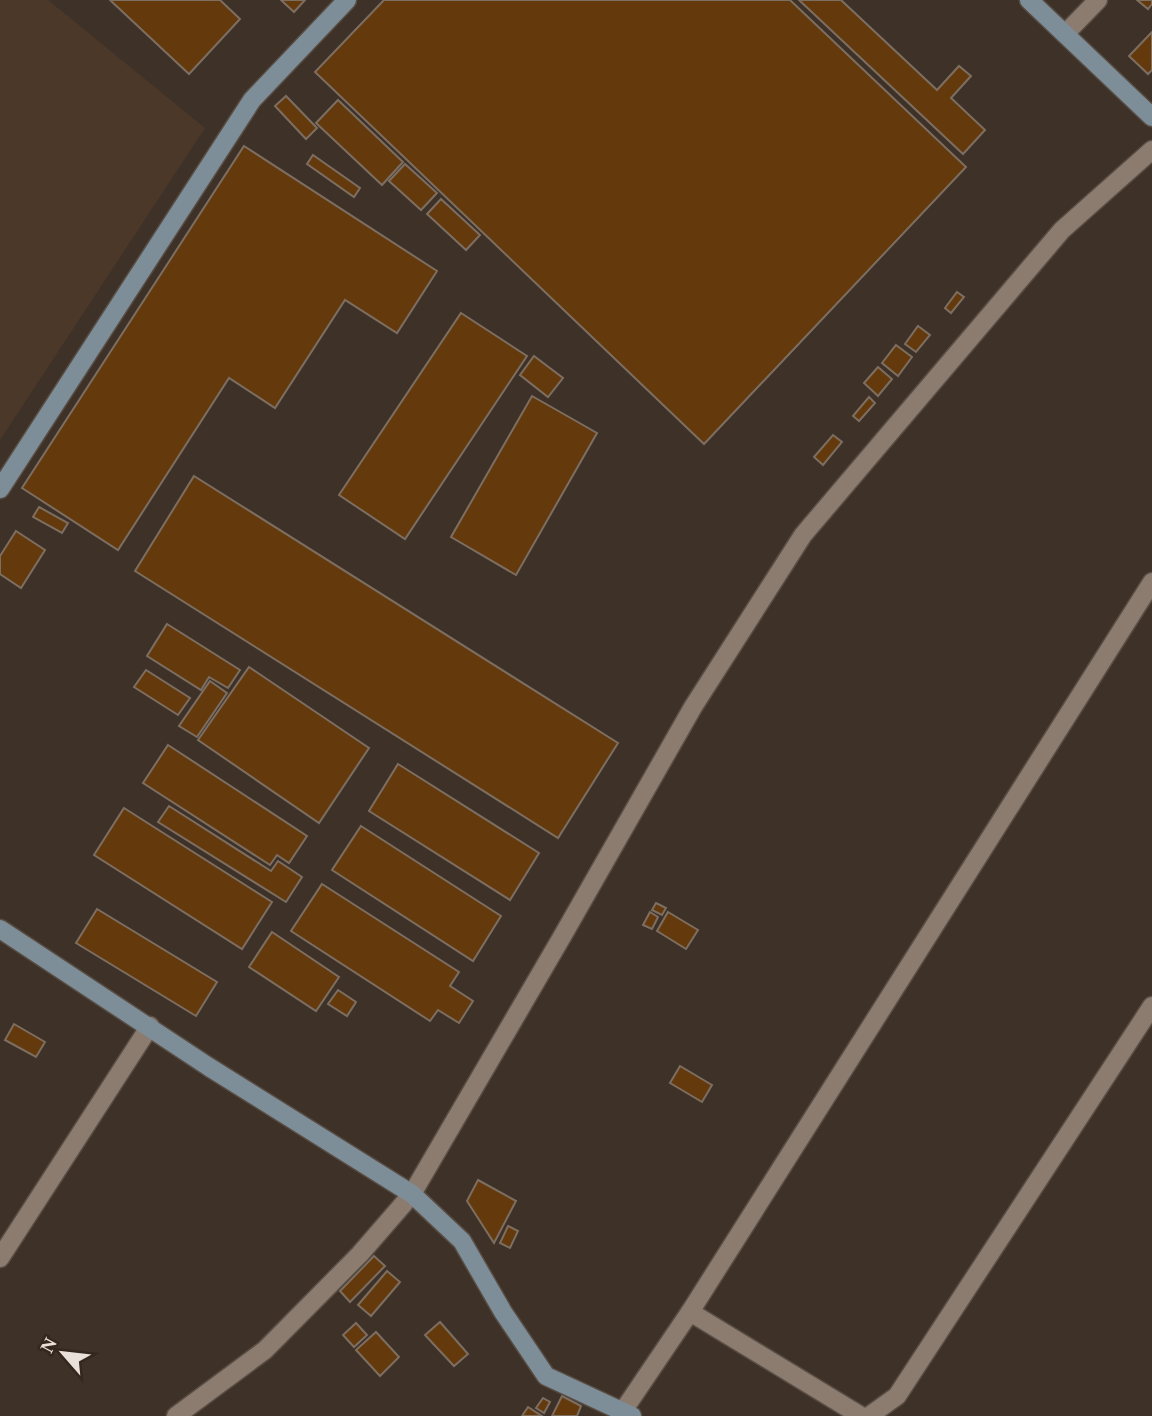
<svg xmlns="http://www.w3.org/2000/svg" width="1152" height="1416" font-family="Georgia,serif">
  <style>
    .built { fill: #4b3829 }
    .building { fill: #64390c; stroke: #7d6e62; stroke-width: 2 }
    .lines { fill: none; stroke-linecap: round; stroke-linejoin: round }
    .street-casing { stroke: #584d44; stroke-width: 21 }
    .secondary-casing { stroke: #584d44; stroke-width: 21 }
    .street { stroke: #8b7c6f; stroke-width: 18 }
    .secondary { stroke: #7e8e98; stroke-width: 18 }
  </style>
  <rect width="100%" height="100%" fill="#3e3127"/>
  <!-- built -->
  <polygon class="built" points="0,0 48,0 205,128 0,440"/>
  <!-- building -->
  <g class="building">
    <polygon points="110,0 220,0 240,19 189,74"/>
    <polygon points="281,0 305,0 294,12"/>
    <polygon points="384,0 790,0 966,167 704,444 315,72"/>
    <polygon points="799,0 841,0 937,90 959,66 971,76 951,98 985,130 963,154"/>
    <polygon points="1137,0 1152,0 1152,4 1148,9"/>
    <polygon points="1152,32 1152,70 1148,74 1129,56"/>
    <polygon points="286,96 317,128 306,139 275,106"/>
    <polygon points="338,100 403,162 382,185 316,123"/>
    <polygon points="244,146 437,271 397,333 345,300 275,408 229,378 118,550 22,488"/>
    <polygon points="313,155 360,188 354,197 307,164"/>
    <polygon points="405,164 437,193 421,210 389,181"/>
    <polygon points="441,199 480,235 466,250 427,214"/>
    <polygon points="957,292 964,297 951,313 945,308"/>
    <polygon points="461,313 527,356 405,539 339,495"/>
    <polygon points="918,326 930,335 916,352 905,344"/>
    <polygon points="896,345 912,357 898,376 882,363"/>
    <polygon points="534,356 563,378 548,397 520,375"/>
    <polygon points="878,367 892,379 878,396 864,383"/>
    <polygon points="532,396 597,433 516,575 451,537"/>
    <polygon points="869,397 875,403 859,421 853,416"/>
    <polygon points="833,435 842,442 823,465 814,457"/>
    <polygon points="194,476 618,743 558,838 135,571"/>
    <polygon points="39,507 68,523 62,533 33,517"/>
    <polygon points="16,531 45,550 21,588 0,574 0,556"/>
    <polygon points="167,624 240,670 228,688 209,677 201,690 147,656"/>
    <polygon points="249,667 369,748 319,823 198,740"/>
    <polygon points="146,670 190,698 178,715 134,687"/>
    <polygon points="210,681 227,693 197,737 179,726"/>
    <polygon points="168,745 307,836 289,863 277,855 270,865 143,783"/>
    <polygon points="398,764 539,853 510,900 369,811"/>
    <polygon points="169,806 271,871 278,861 302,877 286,902 158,822"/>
    <polygon points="124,808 272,902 242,949 94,855"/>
    <polygon points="361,826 501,916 473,961 332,870"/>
    <polygon points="322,884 459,972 450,986 473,1001 459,1023 438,1010 430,1021 291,931"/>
    <polygon points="656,903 666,908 662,915 652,910"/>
    <polygon points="97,909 217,982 196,1016 76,943"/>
    <polygon points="650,912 658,917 652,929 643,925"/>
    <polygon points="668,912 698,930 686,949 657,931"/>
    <polygon points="272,932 339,977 316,1011 249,967"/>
    <polygon points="338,990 356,1002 347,1016 328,1004"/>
    <polygon points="14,1024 45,1042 36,1057 5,1040"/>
    <polygon points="680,1066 712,1085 702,1102 670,1083"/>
    <polygon points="478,1180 516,1201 494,1243 467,1201"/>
    <polygon points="508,1226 518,1231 510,1248 500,1243"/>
    <polygon points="374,1256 385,1266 350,1302 340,1291"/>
    <polygon points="387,1271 400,1282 371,1316 358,1305"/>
    <polygon points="440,1322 468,1354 454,1366 425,1335"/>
    <polygon points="356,1323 367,1335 354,1347 343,1335"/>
    <polygon points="376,1332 399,1357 380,1376 356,1350"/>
    <polygon points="562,1396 581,1406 577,1416 552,1416"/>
    <polygon points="543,1398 550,1402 544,1413 536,1408"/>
    <polygon points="528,1407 542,1416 522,1416"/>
  </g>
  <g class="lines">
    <defs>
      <g id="street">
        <polyline points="1065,34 1098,0"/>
        <polyline points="0,1258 150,1026"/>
        <polyline points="690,1312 861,1416"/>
        <polyline points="623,1411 690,1312 1152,582"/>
        <polyline points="176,1416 265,1350 360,1254 412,1194 563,935 693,707 803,535 1062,230 1152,150"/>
        <polyline points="869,1416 897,1396 1152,1006"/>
      </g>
      <g id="secondary">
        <polyline points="1029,0 1152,117"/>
        <polyline points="0,489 252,100 347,0"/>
        <polyline points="0,929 209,1067 412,1194 462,1241 503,1312 546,1376 632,1416"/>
      </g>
    </defs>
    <!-- street casing -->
    <use href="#street" class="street-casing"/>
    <!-- secondary casing -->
    <use href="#secondary" class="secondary-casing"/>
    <!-- street -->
    <use href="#street" class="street"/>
    <!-- secondary -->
    <use href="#secondary" class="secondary"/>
  </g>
  <!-- north arrow -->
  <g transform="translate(63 1353) rotate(298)" stroke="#34271d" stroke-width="5" paint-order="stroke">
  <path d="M0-5L12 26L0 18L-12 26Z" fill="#e9e0d9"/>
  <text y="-10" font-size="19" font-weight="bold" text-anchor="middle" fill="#e9e0d9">N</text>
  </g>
</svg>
